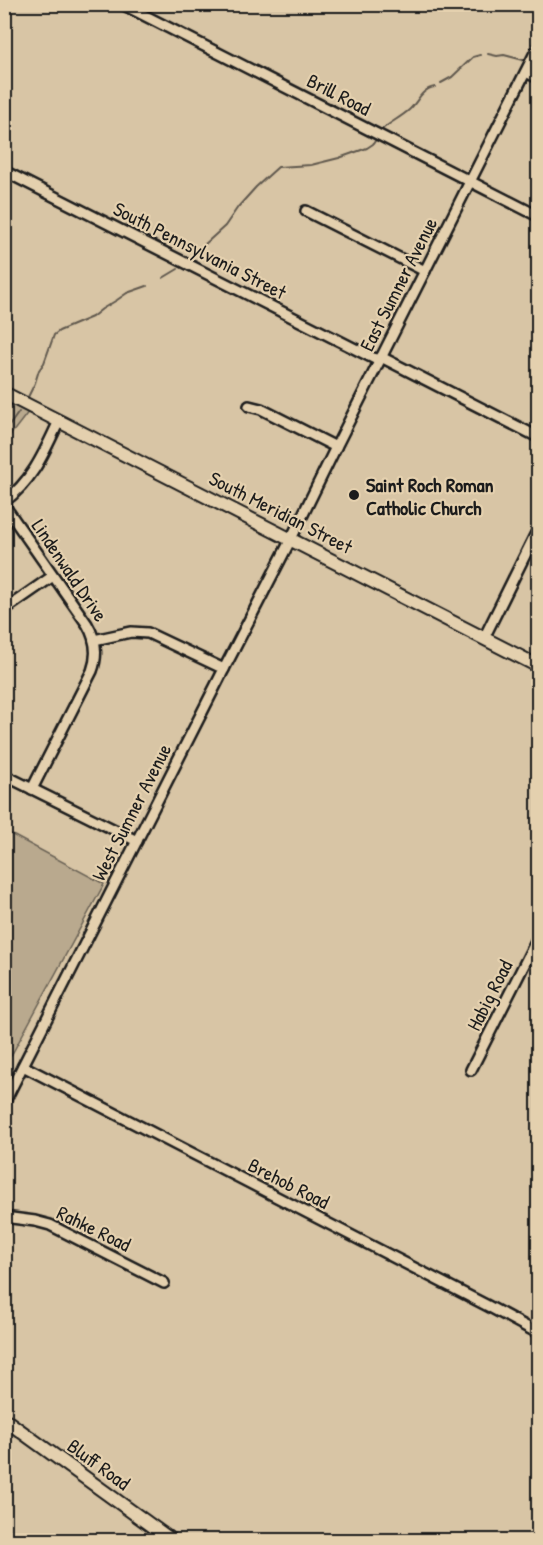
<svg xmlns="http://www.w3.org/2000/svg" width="543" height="1545" font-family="'Patrick Hand',sans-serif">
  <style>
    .green { fill: #b9a98e; stroke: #6a6255; stroke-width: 1.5 }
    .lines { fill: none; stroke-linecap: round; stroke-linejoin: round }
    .stream { stroke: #60594e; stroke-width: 2 }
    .minor-casing { stroke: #1c1c1c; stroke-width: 14 }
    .major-casing { stroke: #1c1c1c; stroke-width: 16 }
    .minor { stroke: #e4d0ae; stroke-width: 9 }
    .major { stroke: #e4d0ae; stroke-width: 12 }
    .poi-dot { fill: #1c1c1c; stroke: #e4d0ae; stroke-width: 2 }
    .labels { text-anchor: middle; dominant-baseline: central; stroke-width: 4.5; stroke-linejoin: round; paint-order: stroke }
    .street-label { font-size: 20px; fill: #1c1c1c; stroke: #e4d0ae }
    .poi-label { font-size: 20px; font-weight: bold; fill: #1c1c1c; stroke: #e4d0ae; text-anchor: start }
  </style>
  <rect width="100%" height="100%" fill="#d8c5a5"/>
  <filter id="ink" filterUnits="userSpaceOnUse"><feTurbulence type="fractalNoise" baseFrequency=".0167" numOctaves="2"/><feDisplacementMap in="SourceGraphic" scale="12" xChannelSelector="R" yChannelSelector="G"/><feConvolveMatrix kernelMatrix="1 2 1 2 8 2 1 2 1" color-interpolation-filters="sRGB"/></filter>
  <g filter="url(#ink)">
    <!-- green -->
    <g class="green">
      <polygon points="12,405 29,411 5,442 5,417"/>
      <polygon points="5,831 104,884 5,1067"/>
    </g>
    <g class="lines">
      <!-- stream -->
      <g class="stream">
        <polyline points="488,54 497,56 504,55 527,61"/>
        <polyline points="535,65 538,66"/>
        <polyline points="441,83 452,77 473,57 480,55"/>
        <path d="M380,131C389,123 400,118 409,110C418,102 421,89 435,87"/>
        <polyline points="193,255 225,226 238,207 256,187 278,167 311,165 339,158 367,148 373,144 377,138"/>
        <polyline points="163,278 178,269"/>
        <polyline points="28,397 35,383 39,370 44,363 54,335 59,331 92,317 102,309 117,300 127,293 147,286"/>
        <polyline points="4,433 19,412"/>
      </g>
      <defs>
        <g id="minor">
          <polyline points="122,4 538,216"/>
          <polyline points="526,72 538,78"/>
          <polyline points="4,171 379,361"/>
          <polyline points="306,211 425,271"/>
          <polyline points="381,357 538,437"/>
          <polyline points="249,406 261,409 336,447"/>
          <path d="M4,502C33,480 44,453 59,421"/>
          <path d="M4,505L87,624C96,639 98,655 92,671L32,789"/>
          <polyline points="4,610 53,576"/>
          <polyline points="484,638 538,529"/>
          <polyline points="94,640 131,632 148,633 224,669"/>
          <polyline points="4,775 137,841"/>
          <polyline points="23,1066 488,1306 538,1333"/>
          <polyline points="471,1070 538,937"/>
          <polyline points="4,1103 224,669 291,539 336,447 538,47"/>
          <polyline points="4,1217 35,1221 50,1225 164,1283"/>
        </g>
        <g id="major">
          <polyline points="4,393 538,666"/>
          <polyline points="4,1419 171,1540"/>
        </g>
      </defs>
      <!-- minor casing -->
      <use href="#minor" class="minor-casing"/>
      <!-- major casing -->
      <use href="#major" class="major-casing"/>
      <!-- minor -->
      <use href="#minor" class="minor"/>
      <!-- major -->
      <use href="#major" class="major"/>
    </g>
  </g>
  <!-- markers -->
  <circle class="poi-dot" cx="354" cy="495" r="6"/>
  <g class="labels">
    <!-- street labels -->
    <g class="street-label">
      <text transform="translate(339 94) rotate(27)">Brill Road</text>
      <text transform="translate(200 250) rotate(27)">South Pennsylvania Street</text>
      <text transform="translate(398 284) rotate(-63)">East Sumner Avenue</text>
      <text transform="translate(281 512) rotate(27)">South Meridian Street</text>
      <text transform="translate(70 570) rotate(56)">Lindenwald Drive</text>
      <text transform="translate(131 812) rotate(-63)">West Sumner Avenue</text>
      <text transform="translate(489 995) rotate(-63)">Habig Road</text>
      <text transform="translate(289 1183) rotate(27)">Brehob Road</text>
      <text transform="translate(94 1228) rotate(26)">Rahke Road</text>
      <text transform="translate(99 1464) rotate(36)">Bluff Road</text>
    </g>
    <!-- poi labels -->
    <g class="poi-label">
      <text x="366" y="484">Saint Roch Roman<tspan x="366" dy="23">Catholic Church</tspan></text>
    </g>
  </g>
  <!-- margin -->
  <rect width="543" height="1545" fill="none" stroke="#e4d0ae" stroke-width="24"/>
  <rect x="12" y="12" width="519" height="1521" fill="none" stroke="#1c1c1c" stroke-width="2" filter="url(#ink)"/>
</svg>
